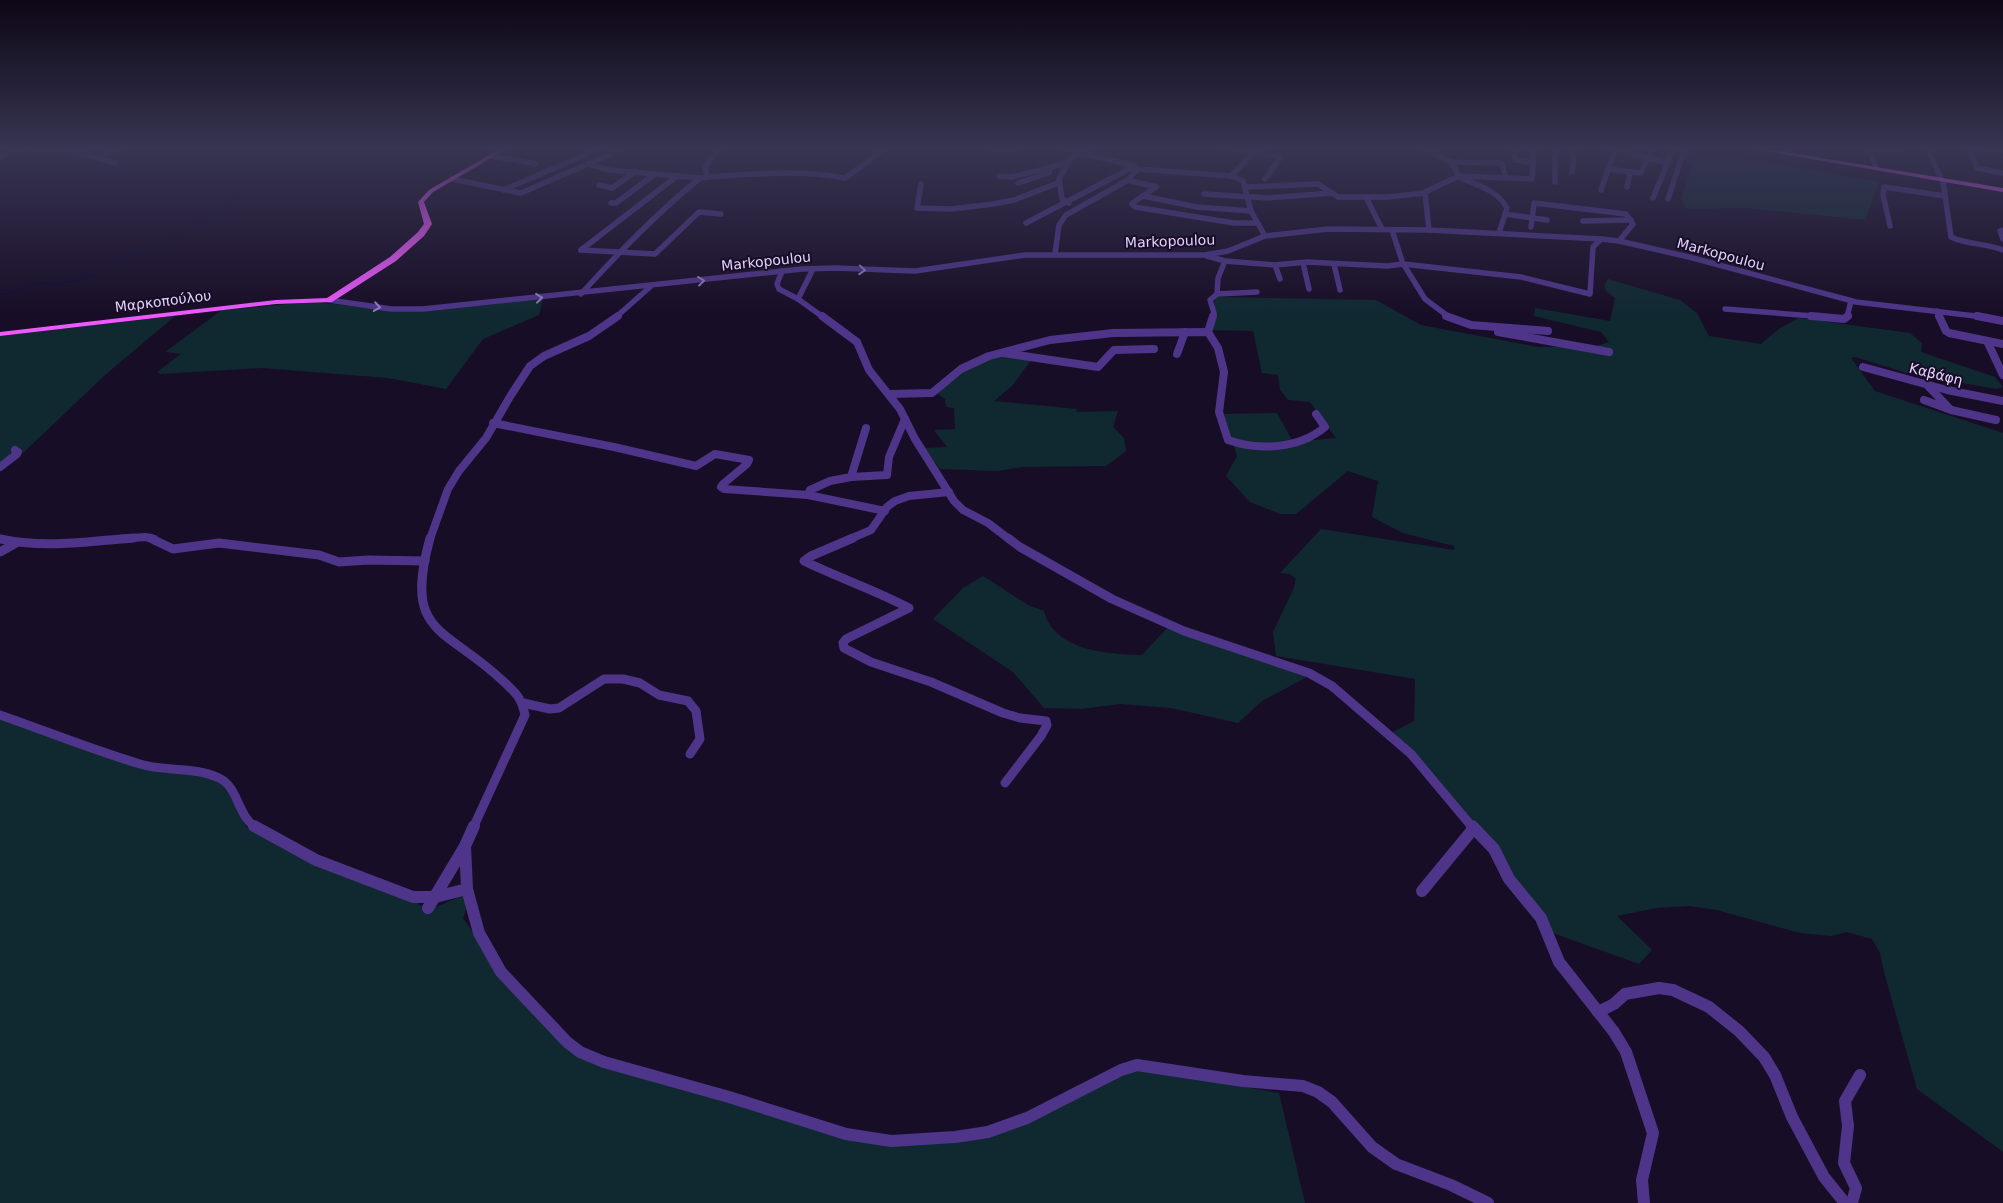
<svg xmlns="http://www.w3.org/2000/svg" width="2003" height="1203" font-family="'DejaVu Sans',sans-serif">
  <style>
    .green { fill: #102931 }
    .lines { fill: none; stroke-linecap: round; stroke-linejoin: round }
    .stream { stroke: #060c46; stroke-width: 1 }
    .minor-far3 { stroke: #4e3589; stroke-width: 5.5 }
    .minor-far2 { stroke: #4e3589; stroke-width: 8 }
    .minor-far1 { stroke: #4e3589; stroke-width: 9 }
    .minor { stroke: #4e3589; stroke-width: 12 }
    .major { fill: #ed59ff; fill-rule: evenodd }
    .oneway { stroke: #917cbe }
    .labels { text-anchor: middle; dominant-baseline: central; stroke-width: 4; stroke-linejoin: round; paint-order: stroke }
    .far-street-label { font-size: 14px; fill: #e3d2ff; stroke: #180d26 }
  </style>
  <rect width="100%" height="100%" fill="#180d26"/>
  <!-- green -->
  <g class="green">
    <polygon points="1697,153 1718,153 1879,182 1865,220 1744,208 1691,209 1686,208 1681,199"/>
    <polygon points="1608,279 1680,300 1697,313 1709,336 1761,344 1780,328 1799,318 1910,333 1922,343 1921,352 1995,377 2003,387 1996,389 1907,373 1855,357 1851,358 1875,391 2003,433 2003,1152 1917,1089 1884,972 1880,953 1872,939 1847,932 1831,936 1800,933 1717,910 1689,906 1656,908 1617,916 1652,950 1639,964 1550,932 1517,885 1488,840 1393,732 1414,721 1415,679 1276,656 1273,632 1293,590 1296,579 1290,574 1280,573 1321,529 1454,550 1454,546 1403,533 1372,517 1378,481 1348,471 1296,514 1280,514 1250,502 1226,476 1237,456 1224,414 1277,413 1293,442 1336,438 1310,402 1288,400 1280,390 1278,375 1262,373 1253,331 1210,330 1217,315 1213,304 1217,297 1376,300 1421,325 1538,347 1597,346 1609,342 1601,332 1534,316 1535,308 1610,321 1615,298 1607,292 1604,286"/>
    <polygon points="543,299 539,315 483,339 446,389 388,378 262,368 160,374 157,372 181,354 165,352 222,310 313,302 381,309"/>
    <polygon points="175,316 105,375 25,451 0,470 0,336"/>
    <polygon points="999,354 1032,359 1012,386 994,401 1077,409 1076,412 1118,411 1113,427 1124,438 1126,451 1106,466 1023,467 997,471 940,469 924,448 947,447 934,430 955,429 954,408 946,407 945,399 936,393 953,375"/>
    <path d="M983,576L1028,605L1044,611C1054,651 1108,654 1142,655L1169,626L1309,676L1262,701L1238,723L1171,708L1120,704L1081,709L1044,708L1013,672L933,619L963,588Z"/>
    <path d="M0,718L78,745L207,776L221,784L228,792L246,827L335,873L419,902L418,905C441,912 444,900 465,896L466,910L463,918L485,951L567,1048L843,1136L959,1139L1138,1068L1279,1093L1305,1203H0Z"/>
  </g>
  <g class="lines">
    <!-- stream -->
    <g class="stream">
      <polyline points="306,155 330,147"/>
      <polyline points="0,294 6,294 37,283 58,284 87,278 97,274 114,262 158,246 231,203 261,168 293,159"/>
    </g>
    <!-- minor-far3 -->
    <g class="minor-far3">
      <path d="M719,147L705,167L707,177C753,174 799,169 845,178L887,147"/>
      <polyline points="989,147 1013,153"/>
      <polyline points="1220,147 1254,152 1255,149"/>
      <polyline points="1422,147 1451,162 1459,176 1425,192 1429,230"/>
      <polyline points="1513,147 1515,160 1534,163"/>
      <polyline points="1555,147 1555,182"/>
      <polyline points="1606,147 1668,163"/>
      <polyline points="1927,147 1941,179"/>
      <polyline points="1968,147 1977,168 2003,173"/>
      <polyline points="1968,147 2003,151"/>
      <polyline points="21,148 86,154 115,163"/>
      <polyline points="1788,152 1789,147"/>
      <polyline points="97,156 123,147"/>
      <polyline points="491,156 536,164"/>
      <polyline points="0,157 24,147"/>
      <polyline points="1451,162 1499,163 1502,164 1506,178"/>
      <polyline points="589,164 609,170 700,178"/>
      <polyline points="1876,167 1868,148 1898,151"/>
      <polyline points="1137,169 1231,176"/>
      <polyline points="1607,169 1641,173 1652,147"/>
      <polyline points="1572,172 1575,147"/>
      <polyline points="999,176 1012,177 1067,163"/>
      <polyline points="1459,176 1532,179 1534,147"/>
      <path d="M1461,178C1478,185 1498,191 1507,208L1499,233"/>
      <polyline points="452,179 521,193 618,151 622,147"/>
      <polyline points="1265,179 1281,157 1254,152 1231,176 1243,181 1251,211 1265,236"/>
      <polyline points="1128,180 1156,187 1134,202 1132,204 1135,207 1234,223 1257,223"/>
      <path d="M1943,181L1951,237C1967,245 1986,243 2003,250"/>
      <polyline points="1018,183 1049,173 1051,167"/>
      <polyline points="921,184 917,208 951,209 993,204 1014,200 1058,183"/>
      <polyline points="599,185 612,188 635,172"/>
      <polyline points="1245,187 1318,184 1338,197 1366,197"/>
      <polyline points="1627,187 1630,173"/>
      <polyline points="503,190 576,159 599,147"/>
      <polyline points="1601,190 1616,147"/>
      <polyline points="1204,194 1268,198 1333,193"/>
      <polyline points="1143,196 1197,207 1251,211"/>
      <polyline points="1653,198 1674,147"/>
      <polyline points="1668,199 1685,147"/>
      <polyline points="611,203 616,203 655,174"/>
      <polyline points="1069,203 1062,199 1059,179 1071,157 1090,147"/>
      <polyline points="1505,214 1547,220"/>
      <polyline points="1583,221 1631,220"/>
      <polyline points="1026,223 1135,166"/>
      <polyline points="1890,226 1883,195 1884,187 1945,196"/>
      <polyline points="1531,227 1534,203 1626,214 1633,224 1619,241"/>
      <polyline points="1382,229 1366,197 1388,197 1424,193"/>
      <polyline points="1392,230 1403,264 1521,277 1590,294 1593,247 1601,239"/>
      <polyline points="2003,230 2000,231 2003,239"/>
      <polyline points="581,250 655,254 699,212 721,214"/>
      <polyline points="581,250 677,176"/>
      <polyline points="1055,254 1059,225 1066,215 1128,180 1137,169 1135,166 1058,147"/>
      <polyline points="1207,256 1225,261 1218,278 1217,294 1210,300 1214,313 1213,317"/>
      <polyline points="1225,261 1275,265 1307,262 1387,266 1403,264"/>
      <polyline points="1303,263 1309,289"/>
      <polyline points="1334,264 1340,290"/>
      <polyline points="1275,265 1280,279"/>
      <polyline points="1404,265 1425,299 1449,317"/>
      <polyline points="782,271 777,284 779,289 798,299 813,269"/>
      <path d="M581,294C618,253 657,213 700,178L707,177"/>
      <polyline points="1217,294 1257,292"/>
      <polyline points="798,299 823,317"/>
      <polyline points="329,300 391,309 423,309 802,269 835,268 915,271 1025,255 1205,255 1228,251 1265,236 1328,229 1429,230 1601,239 1619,241 1689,257 1856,302 1984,317"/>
      <polyline points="1725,309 1826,317"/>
      <polyline points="1937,311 1940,317"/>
      <polyline points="616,317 650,287"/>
      <polyline points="1847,317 1851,301"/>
    </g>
    <!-- minor-far2 -->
    <g class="minor-far2">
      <polyline points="822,316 857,342 869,370 900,409 915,439 954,501 963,510 988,523 1009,539"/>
      <polyline points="1446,316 1471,325 1548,331"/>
      <polyline points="1811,316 1844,319 1848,316"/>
      <polyline points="1939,316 1946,331 1949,333 2003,344"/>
      <polyline points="1977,316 2003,321"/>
      <polyline points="1208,332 1213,316"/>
      <polyline points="1498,332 1609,352"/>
      <polyline points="1987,341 2003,375"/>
      <polyline points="1003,353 1098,367 1114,350 1154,349"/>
      <polyline points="1177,354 1185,332"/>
      <polyline points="1863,367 1947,390 2003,401"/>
      <polyline points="1928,386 1950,409"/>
      <path d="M890,394L932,393L961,369L989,356L1050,340L1113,333L1208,332L1218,348L1224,372L1219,412L1228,440C1259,451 1299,449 1325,427L1316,414"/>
      <polyline points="1924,400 1951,410 1996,420"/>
      <polyline points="493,423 614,447 696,466 715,454 749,460 747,464 723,484 721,487 724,489 808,495 810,490 830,481 851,477"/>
      <polyline points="866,428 851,477 887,475 889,457 905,419"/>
      <polyline points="0,467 17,454 18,452 15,450"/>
      <polyline points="808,495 885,511"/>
      <polyline points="119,539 145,537 154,539"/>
      <polyline points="430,539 448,489 459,471 486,438 511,395 530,366 544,356 589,336 618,316"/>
      <polyline points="850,539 871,530 887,507 895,501 909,496 949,492"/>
    </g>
    <!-- minor-far1 -->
    <g class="minor-far1">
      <polyline points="150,538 173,549 219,543 319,555 339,562 368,560 425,561"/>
      <path d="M430,538C403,636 445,626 503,681C516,693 521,697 525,715L473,828"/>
      <path d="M853,538L811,556L804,561C839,578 875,590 909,608L846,639L843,643L844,648L871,662L931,682L1003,713L1020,718L1046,721L1047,725L1041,736L1005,783"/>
      <polyline points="1008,538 1020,547 1112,599 1184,631 1309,673 1332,686 1411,754 1473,828"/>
      <path d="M0,539C45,549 88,541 134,538"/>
      <polyline points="0,552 16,543"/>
      <polyline points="523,703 550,709 559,708 604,679 623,679 640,683 659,695 688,701 696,711 700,739 690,754"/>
      <path d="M0,715C46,731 93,750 140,764C165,772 194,766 219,778C239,787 237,817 257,828"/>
    </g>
    <!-- minor -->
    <g class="minor">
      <polyline points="254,826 316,860 413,897 435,897 467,889"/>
      <polyline points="1472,826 1494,849 1509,879 1541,918 1559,962 1614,1032 1626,1052 1653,1133 1642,1180 1644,1203"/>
      <polyline points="465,846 467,889 479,933 501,972 567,1042 580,1052 604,1062 729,1097 846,1134 891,1141 955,1137 988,1132 1027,1118 1121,1070 1137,1065 1243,1081 1303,1086 1318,1092 1332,1102 1372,1147 1396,1164 1451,1185 1488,1203"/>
      <polyline points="1422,891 1474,828"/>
      <polyline points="428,908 465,846 474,826"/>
      <polyline points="1598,1012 1614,1004 1625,994 1659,988 1673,990 1709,1007 1739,1031 1764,1057 1775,1075 1792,1117 1824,1177 1845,1203"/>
      <polyline points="1852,1203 1856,1188 1844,1163 1848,1126 1845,1101 1860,1075"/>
    </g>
    <!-- major -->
    <g class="major">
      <polygon points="503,147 510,147 433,192 424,202 432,224 424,236 396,261 332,302 276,304 0,336 0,332 276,300 327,298 390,257 418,232 424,224 418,202 429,190"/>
      <polygon points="1742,147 1755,147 2003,188 2003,192"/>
    </g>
  </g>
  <!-- one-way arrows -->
  <defs><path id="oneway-chevron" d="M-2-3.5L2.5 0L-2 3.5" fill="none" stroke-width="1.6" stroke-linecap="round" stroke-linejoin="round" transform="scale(1.25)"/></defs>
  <g class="oneway">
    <use href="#oneway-chevron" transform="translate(862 270) rotate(4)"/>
    <use href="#oneway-chevron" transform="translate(701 281) rotate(-7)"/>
    <use href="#oneway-chevron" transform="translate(539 298) rotate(-6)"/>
    <use href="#oneway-chevron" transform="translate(377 307) rotate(9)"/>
  </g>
  <!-- sky -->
  <linearGradient id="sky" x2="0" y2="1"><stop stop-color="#0d0715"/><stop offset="0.47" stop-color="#373552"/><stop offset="1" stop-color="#373552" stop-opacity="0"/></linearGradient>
  <rect width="2003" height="315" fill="url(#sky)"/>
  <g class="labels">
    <!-- far-street labels -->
    <g class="far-street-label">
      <text transform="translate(1170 241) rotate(-2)">Markopoulou</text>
      <text transform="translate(1721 254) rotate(15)">Markopoulou</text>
      <text transform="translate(766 261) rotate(-6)">Markopoulou</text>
      <text transform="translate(163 301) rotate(-7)">Μαρκοπούλου</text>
      <text transform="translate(1936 374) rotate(14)">Καβάφη</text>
    </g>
  </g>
</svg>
